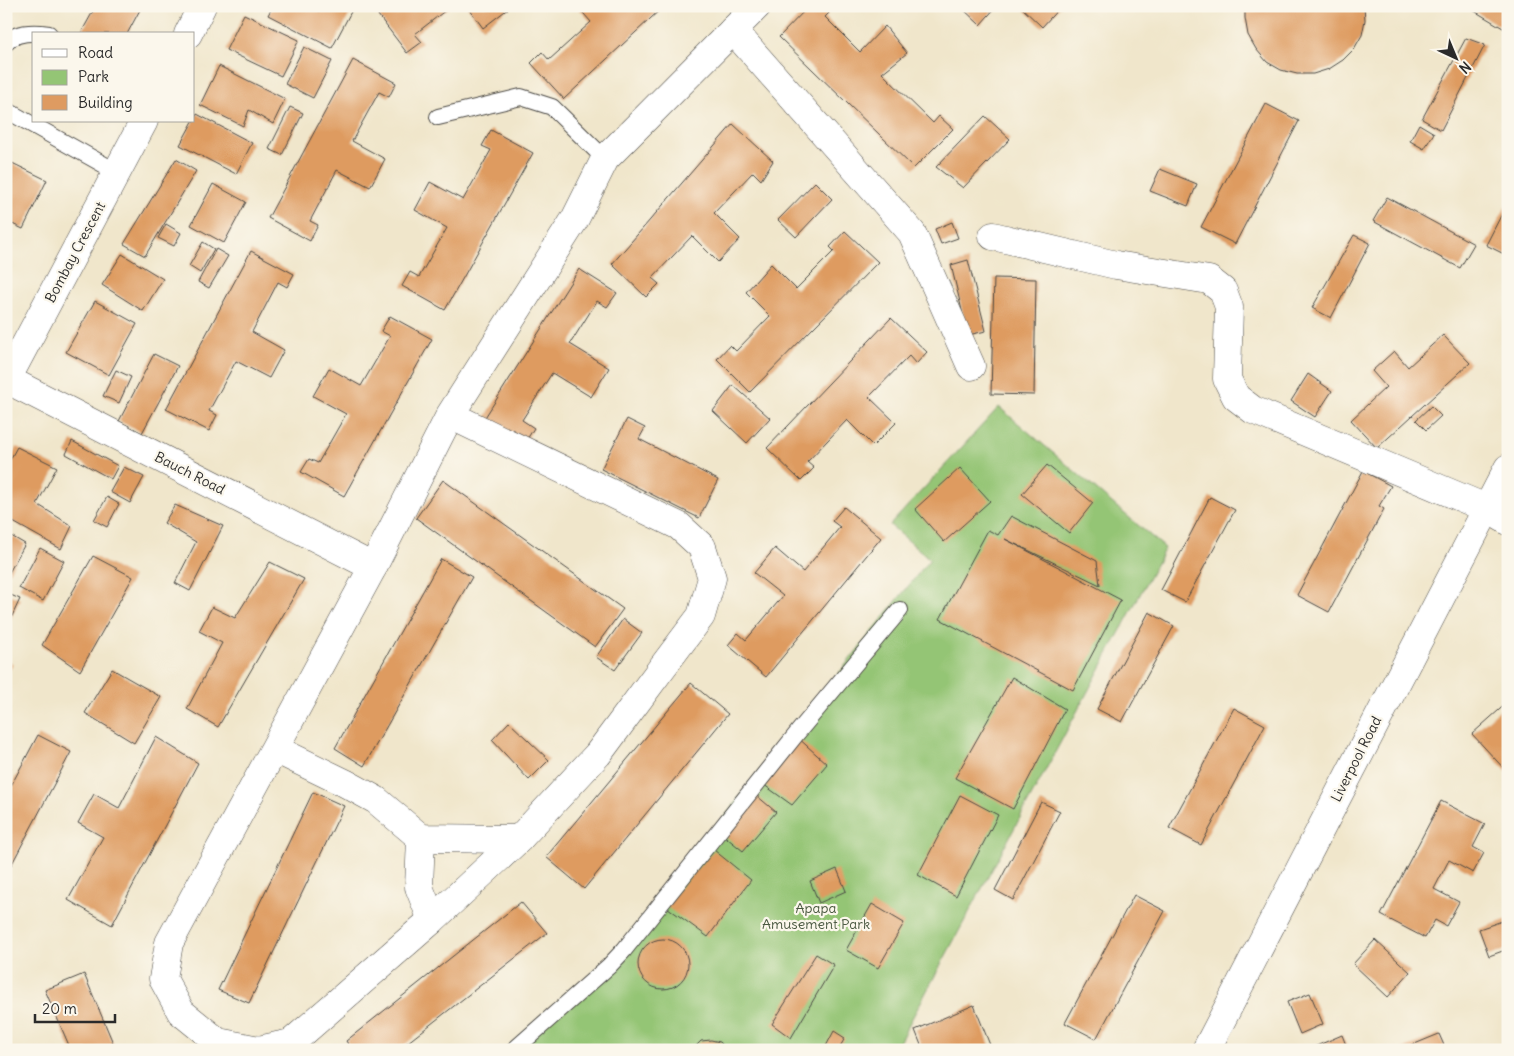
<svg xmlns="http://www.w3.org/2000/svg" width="1514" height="1056" font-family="Delius,sans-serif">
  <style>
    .green { fill: #94c575; stroke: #607850 }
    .building { fill: #de9b61 }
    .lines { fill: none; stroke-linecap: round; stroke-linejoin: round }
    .service-casing { stroke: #494743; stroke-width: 18 }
    .minor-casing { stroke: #494743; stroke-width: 29 }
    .secondary-casing { stroke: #494743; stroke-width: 29 }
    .service { stroke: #fff; stroke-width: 16 }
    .minor { stroke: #fff; stroke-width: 28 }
    .secondary { stroke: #fff; stroke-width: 28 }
    .labels { text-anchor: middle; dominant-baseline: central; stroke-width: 4.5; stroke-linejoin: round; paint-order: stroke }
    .street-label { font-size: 14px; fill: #2b2b2b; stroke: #fbf7ec }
    .park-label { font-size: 14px; fill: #4a5941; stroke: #fbf7ec }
  </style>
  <rect width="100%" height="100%" fill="#fbf7ec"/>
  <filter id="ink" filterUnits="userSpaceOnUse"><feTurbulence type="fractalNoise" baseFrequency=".02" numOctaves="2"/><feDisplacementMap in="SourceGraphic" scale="10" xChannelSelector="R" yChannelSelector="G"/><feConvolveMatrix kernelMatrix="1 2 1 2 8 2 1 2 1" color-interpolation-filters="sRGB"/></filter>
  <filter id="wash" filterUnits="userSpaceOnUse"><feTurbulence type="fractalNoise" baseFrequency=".0096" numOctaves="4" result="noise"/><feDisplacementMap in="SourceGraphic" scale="20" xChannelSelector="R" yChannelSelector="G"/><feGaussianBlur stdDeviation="1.12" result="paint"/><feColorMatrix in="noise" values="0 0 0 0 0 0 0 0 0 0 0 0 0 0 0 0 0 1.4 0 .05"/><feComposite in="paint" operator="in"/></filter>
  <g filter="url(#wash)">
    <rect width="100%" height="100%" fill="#f0e6cb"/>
    <!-- green -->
    <polygon class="green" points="999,407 1165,548 895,1050 507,1050 614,955 930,559 890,525"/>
    <g id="blocks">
      <!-- building -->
      <g class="building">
        <polygon points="96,6 142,6 127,34 82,34 81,33"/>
        <polygon points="273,6 310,6 319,11 322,6 354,6 332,48 268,15"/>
        <polygon points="389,6 451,6 415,34 422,42 407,53 378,15"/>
        <polygon points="467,6 507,6 509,8 483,28"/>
        <polygon points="577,6 664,6 564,99 531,63 542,52 549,60 591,22"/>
        <polygon points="809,6 822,6 829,13 825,17 860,52 885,26 907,53 882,73 933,123 939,116 953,129 914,168 779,37"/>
        <polygon points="960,6 997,6 980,25"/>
        <polygon points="1020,6 1061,6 1042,27"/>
        <polygon points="1245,6 1364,6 1365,20 1362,35 1354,49 1343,60 1329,69 1313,74 1297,74 1281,70 1267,62 1256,49 1248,35 1245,18"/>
        <polygon points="1466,6 1508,6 1508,31"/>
        <polygon points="244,14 299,40 281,76 226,50"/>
        <polygon points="1466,38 1485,45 1441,130 1422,119"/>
        <polygon points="304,47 332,61 313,98 285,84"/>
        <polygon points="353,60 396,83 389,97 379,92 352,141 385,159 370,187 337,170 310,221 318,225 310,241 268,218"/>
        <polygon points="219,66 285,99 273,124 249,110 243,126 200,105"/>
        <polygon points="1266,104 1299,121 1235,244 1201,227"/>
        <polygon points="290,107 303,113 282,155 269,149"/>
        <polygon points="197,114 252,143 236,174 180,145"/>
        <polygon points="985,116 1010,139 963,188 936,167"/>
        <polygon points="733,124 773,161 761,180 753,172 714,213 740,239 718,262 692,236 652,278 659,284 646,297 612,264"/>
        <polygon points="1419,124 1434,133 1424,149 1410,141"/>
        <polygon points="491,130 533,153 445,310 402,286 410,272 419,277 447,228 415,210 430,182 463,200 491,150 482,146"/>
        <polygon points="176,159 196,171 145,256 124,244"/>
        <polygon points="6,160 47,180 23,229 6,221"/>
        <polygon points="1160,169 1197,184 1188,206 1150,191"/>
        <polygon points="815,182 832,199 796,237 778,220"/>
        <polygon points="213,184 246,202 224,243 191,225"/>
        <polygon points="1387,197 1474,244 1460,268 1373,221"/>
        <polygon points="1508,202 1508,256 1486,245"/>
        <polygon points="952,222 958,238 941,244 935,229"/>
        <polygon points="166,224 181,233 174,246 158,238"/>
        <polygon points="845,231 878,262 750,392 717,359 730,345 736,351 770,316 746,292 771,264 796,289 834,251 830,247"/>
        <polygon points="1354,235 1370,243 1331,318 1312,308"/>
        <polygon points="203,242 214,249 200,273 189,266"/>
        <polygon points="216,249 228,256 209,288 198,282"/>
        <polygon points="251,251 294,274 287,287 278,282 252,332 284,350 269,378 236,361 209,411 217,415 209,431 166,409"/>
        <polygon points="122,254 163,279 143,311 102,285"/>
        <polygon points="968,260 986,331 968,335 951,265"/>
        <polygon points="579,269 617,293 607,307 597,301 570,344 609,368 591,397 552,373 522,420 534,428 524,444 484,419"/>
        <polygon points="994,278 1036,279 1034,395 991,394"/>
        <polygon points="95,301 137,324 109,375 66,352"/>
        <polygon points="390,316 432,339 344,496 301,472 309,459 318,463 346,414 313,396 329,368 361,386 390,336 381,331"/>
        <polygon points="891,318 927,352 916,364 909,356 869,397 896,423 873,446 847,420 807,462 814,468 801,481 767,448"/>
        <polygon points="1443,335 1470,363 1377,448 1351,420 1386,387 1372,371 1394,351 1408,367"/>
        <polygon points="154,354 178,366 142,433 119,421"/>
        <polygon points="116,370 131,377 119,403 103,396"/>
        <polygon points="1308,374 1332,391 1315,417 1291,401"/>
        <polygon points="733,385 770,418 747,443 713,411"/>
        <polygon points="1431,406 1441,416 1426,430 1416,420"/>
        <polygon points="627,419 645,428 639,439 718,480 699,518 601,469"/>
        <polygon points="72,441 118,466 111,479 66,454"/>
        <polygon points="17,447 57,467 37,504 72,526 61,549 6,518 6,467"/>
        <polygon points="1047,465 1093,503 1069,533 1022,494"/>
        <polygon points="124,467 144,477 130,503 110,492"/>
        <polygon points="960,468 990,501 944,542 915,509"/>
        <polygon points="1363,471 1391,486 1379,506 1384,509 1329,612 1297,595"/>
        <polygon points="443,480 623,609 595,647 416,518"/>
        <polygon points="107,497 119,504 107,527 94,520"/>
        <polygon points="1210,497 1235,510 1185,602 1161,590"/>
        <polygon points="175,505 223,526 190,591 175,583 196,542 164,523"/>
        <polygon points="844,507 881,538 766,677 728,645 738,633 746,640 783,596 754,573 775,548 803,572 840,527 832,521"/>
        <polygon points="1011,516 1097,561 1100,585 1005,539 1121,600 1073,690 940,619 988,530 998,535"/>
        <polygon points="6,533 25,544 6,578"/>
        <polygon points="40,548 64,561 43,601 19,588"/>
        <polygon points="93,556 133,577 80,671 42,645"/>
        <polygon points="441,559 472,577 364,766 335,748"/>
        <polygon points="270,562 304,579 218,727 187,709 222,643 199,631 212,607 235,618"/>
        <polygon points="6,593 20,599 6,629"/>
        <polygon points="1149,612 1174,626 1122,722 1097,709"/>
        <polygon points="623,619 642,633 615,670 596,657"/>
        <polygon points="6,660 13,664 6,677"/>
        <polygon points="112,669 161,697 134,743 85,713"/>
        <polygon points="1012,677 1065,709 1013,809 955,778"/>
        <polygon points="691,683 728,714 584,889 546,857"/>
        <polygon points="1508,702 1508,773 1472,734"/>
        <polygon points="1234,708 1265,725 1201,845 1169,828"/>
        <polygon points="509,722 549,760 529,780 492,740"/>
        <polygon points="38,735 71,752 6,875 6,795"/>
        <polygon points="796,736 827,764 792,805 760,782"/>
        <polygon points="156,737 198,763 112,925 68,900 103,837 78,823 94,794 119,808"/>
        <polygon points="6,764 11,767 6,776"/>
        <polygon points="313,792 344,806 249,1003 218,990"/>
        <polygon points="756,795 776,812 743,851 722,834"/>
        <polygon points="960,795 998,815 956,896 918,875"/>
        <polygon points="1441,801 1485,824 1473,847 1484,853 1473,873 1449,860 1434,889 1459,902 1446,926 1435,920 1425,938 1381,915"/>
        <polygon points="1041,802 1060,811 1013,900 995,890"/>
        <polygon points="714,850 751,880 708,937 664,905"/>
        <polygon points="837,869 846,891 819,903 810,881"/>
        <polygon points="1134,895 1165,911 1096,1039 1065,1023"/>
        <polygon points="521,902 547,933 398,1050 352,1050 346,1041"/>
        <polygon points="872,904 904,923 878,968 846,950"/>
        <polygon points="1508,919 1508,949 1489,956 1479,929"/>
        <circle cx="663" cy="964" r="25"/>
        <polygon points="1375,940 1410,972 1388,997 1353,964"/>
        <polygon points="816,954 834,965 791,1038 772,1024"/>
        <polygon points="84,974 116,1050 71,1050 45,990"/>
        <polygon points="1310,993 1323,1024 1300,1034 1287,1002"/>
        <polygon points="974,1005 992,1050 923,1050 915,1030"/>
        <polygon points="834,1031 845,1038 838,1050 824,1050"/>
        <polygon points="1439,1034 1446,1050 1400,1050"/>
        <polygon points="1342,1035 1348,1050 1307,1050"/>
        <polygon points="711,1040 720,1042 727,1050 692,1050 701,1041"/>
      </g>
    </g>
  </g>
  <g filter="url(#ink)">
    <use href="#blocks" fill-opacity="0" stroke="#494743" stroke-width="1"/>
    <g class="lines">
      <defs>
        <g id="service">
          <path d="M6,43C16,31 36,32 49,34"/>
          <polyline points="6,110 117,172"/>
          <polyline points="438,117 521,97 552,107 605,159"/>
          <polyline points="514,1050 609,966 624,950 798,732 900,610"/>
        </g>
        <g id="minor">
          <polyline points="733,30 912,233 971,366"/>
          <polyline points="188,34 202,6"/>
          <polyline points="993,236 1116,265 1209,280 1223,291 1229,307 1227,379 1236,397 1253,410 1486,508 1508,521"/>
          <polyline points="6,379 373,567"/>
          <polyline points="6,381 144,121"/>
          <polyline points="450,415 679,526 702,547 712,578 701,616 661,669 598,754 519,839 432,920 291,1043 259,1050 218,1042 181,1012 163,979 169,943 373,567 450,415 575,219 605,159 757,6"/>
          <polyline points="275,749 345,783 376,800 421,838 519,839"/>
          <polyline points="421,838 419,887 432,920"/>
        </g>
        <polyline id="secondary" points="1206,1050 1508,468"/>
      </defs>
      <!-- service casing -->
      <use href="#service" class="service-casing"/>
      <!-- minor casing -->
      <use href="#minor" class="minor-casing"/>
      <!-- secondary casing -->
      <use href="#secondary" class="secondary-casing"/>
      <!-- service -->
      <use href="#service" class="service"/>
      <!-- minor -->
      <use href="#minor" class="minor"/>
      <!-- secondary -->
      <use href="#secondary" class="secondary"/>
    </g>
  </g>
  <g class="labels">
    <!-- street labels -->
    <g class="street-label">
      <text transform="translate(75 252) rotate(-62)">Bombay Crescent</text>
      <text transform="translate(190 473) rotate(27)">Bauch Road</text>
      <text transform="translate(1356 759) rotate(-63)">Liverpool Road</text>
    </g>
    <!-- park labels -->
    <g class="park-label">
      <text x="816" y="908">Apapa<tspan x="816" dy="16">Amusement Park</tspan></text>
    </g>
  </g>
  <!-- margin -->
  <rect width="1514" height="1056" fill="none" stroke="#fbf7ec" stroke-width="25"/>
  <!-- legend -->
  <rect x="32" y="32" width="162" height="90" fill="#fbf7ec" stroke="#a8a59f"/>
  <rect x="42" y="49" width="25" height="8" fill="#ffffff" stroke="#a8a59f"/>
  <text x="78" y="58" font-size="15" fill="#2b2b2b">Road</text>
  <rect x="42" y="70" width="25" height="15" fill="#94c575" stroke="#a8a59f"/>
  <text x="78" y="82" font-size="15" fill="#2b2b2b">Park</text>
  <rect x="42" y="95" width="25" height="15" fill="#de9b61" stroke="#a8a59f"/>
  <text x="78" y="108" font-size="15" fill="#2b2b2b">Building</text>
  <!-- north arrow -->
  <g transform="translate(1456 58) rotate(136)" stroke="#fbf7ec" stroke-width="4" paint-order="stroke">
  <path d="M0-4L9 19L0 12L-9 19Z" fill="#2b2b2b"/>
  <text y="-8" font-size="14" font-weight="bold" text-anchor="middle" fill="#2b2b2b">N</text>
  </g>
  <!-- scale -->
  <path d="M35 1014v8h80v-8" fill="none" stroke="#2b2b2b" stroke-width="2.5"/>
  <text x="42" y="1014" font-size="15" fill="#2b2b2b" stroke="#fbf7ec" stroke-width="4" paint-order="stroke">20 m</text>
</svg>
